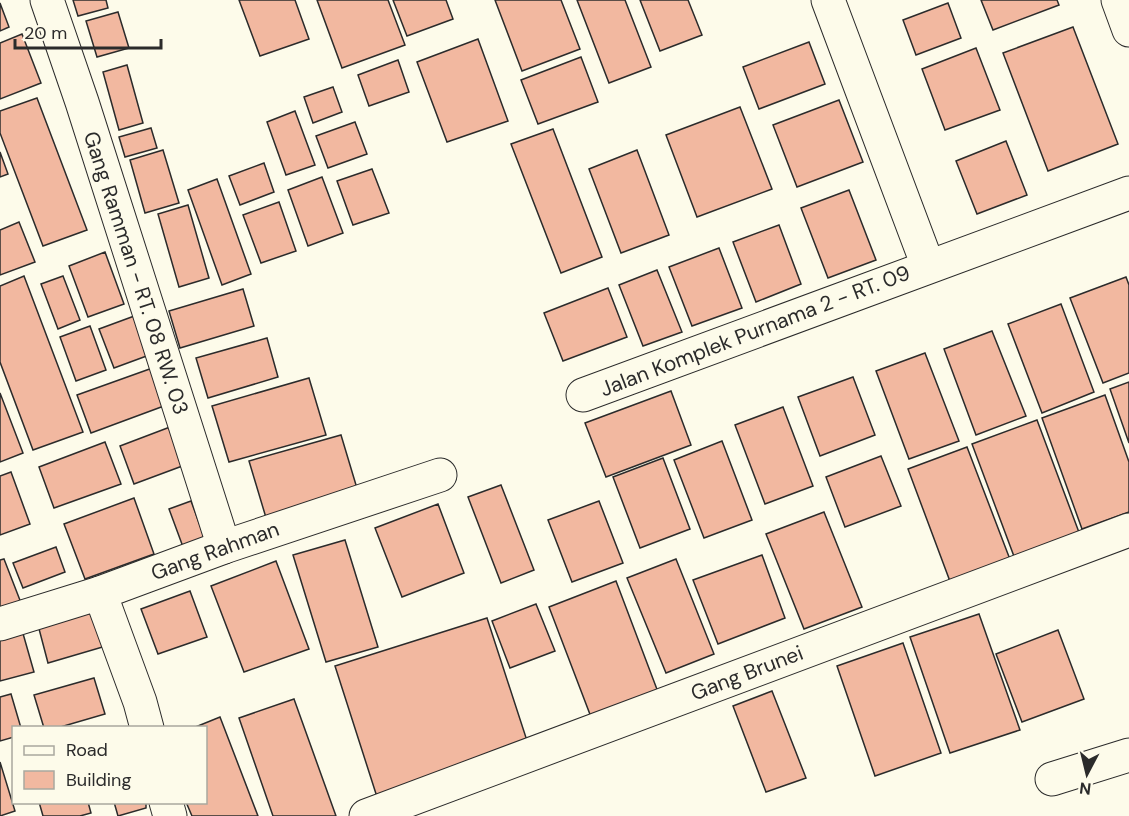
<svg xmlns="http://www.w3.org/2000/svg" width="1129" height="816" font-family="'DM Sans',sans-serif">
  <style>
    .building { fill: #f2b8a0; stroke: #2b2b2b; stroke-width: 1.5 }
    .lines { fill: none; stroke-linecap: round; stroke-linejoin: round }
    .minor-casing { stroke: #2b2b2b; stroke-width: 35 }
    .minor { stroke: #fdfbea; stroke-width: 33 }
    .labels { text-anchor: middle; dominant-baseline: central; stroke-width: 4.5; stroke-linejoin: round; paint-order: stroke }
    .street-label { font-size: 21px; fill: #2b2b2b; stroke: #fdfbea }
  </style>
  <rect width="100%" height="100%" fill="#fdfbea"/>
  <!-- building -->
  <g class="building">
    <polygon points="73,0 106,0 108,8 78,16"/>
    <polygon points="239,0 295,0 309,39 260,56"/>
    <polygon points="317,0 388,0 405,45 342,68"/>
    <polygon points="393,0 446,0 453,19 407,36"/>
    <polygon points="495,0 561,0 580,49 522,71"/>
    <polygon points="577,0 625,0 651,67 609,83"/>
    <polygon points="640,0 688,0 702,35 660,51"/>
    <polygon points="981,0 1057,0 1059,5 993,30"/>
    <polygon points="0,3 9,27 0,31"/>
    <polygon points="948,3 961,38 916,55 903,20"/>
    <polygon points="118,12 129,48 97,57 86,21"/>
    <polygon points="1073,27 1118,144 1048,171 1003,53"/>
    <polygon points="22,34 41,83 0,99 0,43"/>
    <polygon points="478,39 508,121 447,142 417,62"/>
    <polygon points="809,42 825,84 759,109 743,67"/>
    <polygon points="976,48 1000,110 945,130 922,69"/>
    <polygon points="581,57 598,102 538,124 521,80"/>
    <polygon points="398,60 409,92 369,106 358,75"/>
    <polygon points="127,65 143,123 119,130 103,72"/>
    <polygon points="333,87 342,112 313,123 304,97"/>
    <polygon points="37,98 87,230 43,246 0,133 0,111"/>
    <polygon points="839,100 863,162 797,187 773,125"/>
    <polygon points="740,107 772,189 697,217 666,135"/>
    <polygon points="295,111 315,165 286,175 267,122"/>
    <polygon points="355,122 367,154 328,168 316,136"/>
    <polygon points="151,128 157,148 125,157 119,137"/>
    <polygon points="553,129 602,257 561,273 511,144"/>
    <polygon points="1006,141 1027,195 977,214 956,161"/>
    <polygon points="163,150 179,203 145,213 130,160"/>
    <polygon points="637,150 669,235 621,253 589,169"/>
    <polygon points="0,152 8,174 0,177"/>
    <polygon points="264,163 274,192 240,205 229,176"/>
    <polygon points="372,169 389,213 353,225 337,181"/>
    <polygon points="322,177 343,233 308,246 288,190"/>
    <polygon points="217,179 251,274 222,285 188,190"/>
    <polygon points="849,190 876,260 828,278 801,208"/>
    <polygon points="279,202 296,251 261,263 243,215"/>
    <polygon points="188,205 209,278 179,287 158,214"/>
    <polygon points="19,222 35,262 0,275 0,230"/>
    <polygon points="779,225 801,284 756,302 733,242"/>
    <polygon points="719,248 742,308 692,326 669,267"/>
    <polygon points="105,252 124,304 88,317 69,266"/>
    <polygon points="657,270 682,332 643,346 619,285"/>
    <polygon points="24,276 83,432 33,450 0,362 0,286"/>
    <polygon points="63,276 80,320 58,329 41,284"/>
    <polygon points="1126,277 1129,285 1129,373 1103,383 1070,298"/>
    <polygon points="608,288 627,337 563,361 544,313"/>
    <polygon points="243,289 254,326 180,348 169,311"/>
    <polygon points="1061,304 1094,392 1042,413 1008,324"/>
    <polygon points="137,315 152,354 114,368 99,329"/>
    <polygon points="90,326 106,370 76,381 60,337"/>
    <polygon points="992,331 1026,416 976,435 944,349"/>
    <polygon points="267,338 278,377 208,398 196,358"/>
    <polygon points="925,353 959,441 909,459 876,371"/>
    <polygon points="158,366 172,403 91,433 77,395"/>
    <polygon points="853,377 875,435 820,456 798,397"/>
    <polygon points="309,378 326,435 229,462 212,406"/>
    <polygon points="1129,382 1129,443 1110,389"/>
    <polygon points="671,391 691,445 606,477 585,423"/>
    <polygon points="0,393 23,453 0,462"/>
    <polygon points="1105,395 1129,462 1129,512 1082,529 1042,418"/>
    <polygon points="783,407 813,486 765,504 735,425"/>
    <polygon points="1037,420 1080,535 1015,559 972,444"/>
    <polygon points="170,427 185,465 134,484 120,446"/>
    <polygon points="341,435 359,495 267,521 249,461"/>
    <polygon points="722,441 752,520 704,538 674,460"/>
    <polygon points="105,442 121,484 54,508 39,467"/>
    <polygon points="967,447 1011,562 951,584 908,469"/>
    <polygon points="881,456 901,506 845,527 826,477"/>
    <polygon points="663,458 690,529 640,548 613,477"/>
    <polygon points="11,472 30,524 0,535 0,476"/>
    <polygon points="501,485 534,570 501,583 468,497"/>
    <polygon points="134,498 154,554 85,579 64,524"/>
    <polygon points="191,501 208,547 186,555 169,509"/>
    <polygon points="599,501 623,563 572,582 548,520"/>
    <polygon points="438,504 464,573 402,597 375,528"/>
    <polygon points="824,512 862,607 804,629 766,534"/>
    <polygon points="345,540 378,647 326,662 293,555"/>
    <polygon points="56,547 65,572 23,588 13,563"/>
    <polygon points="762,555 785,618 718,644 693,580"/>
    <polygon points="4,559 23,608 0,616 0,560"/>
    <polygon points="676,559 714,654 666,673 627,578"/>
    <polygon points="276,561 309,649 244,672 211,586"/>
    <polygon points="616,581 658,692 591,717 549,607"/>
    <polygon points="190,591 207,637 158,654 141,609"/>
    <polygon points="536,604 555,651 510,668 492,621"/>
    <polygon points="96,609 106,646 48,663 38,625"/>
    <polygon points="979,614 1020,730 950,753 910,637"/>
    <polygon points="487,618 531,753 378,800 335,666"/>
    <polygon points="22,630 34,672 0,681 0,637"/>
    <polygon points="1058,630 1084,699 1022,722 996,654"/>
    <polygon points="903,643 941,753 875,776 837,666"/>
    <polygon points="94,678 105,714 57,728 44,728 34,695"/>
    <polygon points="772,691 806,778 766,792 733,706"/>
    <polygon points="11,694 21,728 14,728 14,737 0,741 0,697"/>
    <polygon points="294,699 336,816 273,816 239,718"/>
    <polygon points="220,717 258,816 192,816 186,802 206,802 206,728 193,728"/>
    <polygon points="0,762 15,811 0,816"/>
    <polygon points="39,802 88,802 91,813 80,816 43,816"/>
    <polygon points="114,802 146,802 146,808 118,816"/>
  </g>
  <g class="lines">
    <defs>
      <g id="minor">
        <polyline points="47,0 82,102 224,547"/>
        <polyline points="828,0 928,266"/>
        <polyline points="1118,0 1129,30"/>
        <polyline points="583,395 1129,193"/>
        <polyline points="0,624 100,593"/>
        <polyline points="147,728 140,702 100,593 224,547 440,475"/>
        <polyline points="1052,779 1129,755"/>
        <polyline points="166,802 170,816"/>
        <polyline points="366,816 1129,530"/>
      </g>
    </defs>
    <!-- minor casing -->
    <use href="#minor" class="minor-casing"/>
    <!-- minor -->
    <use href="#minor" class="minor"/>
  </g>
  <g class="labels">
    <!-- street labels -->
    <g class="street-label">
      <text transform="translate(136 273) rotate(72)">Gang Ramman - RT. 08 RW. 03</text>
      <text transform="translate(755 331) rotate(-21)">Jalan Komplek Purnama 2 - RT. 09</text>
      <text transform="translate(215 551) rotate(-20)">Gang Rahman</text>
      <text transform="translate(747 673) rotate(-21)">Gang Brunei</text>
    </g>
  </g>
  <!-- legend -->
  <rect x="12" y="726" width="195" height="78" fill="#fdfbea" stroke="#a9a89e" stroke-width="1.5"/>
  <rect x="24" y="746" width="30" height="9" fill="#fdfbea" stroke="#a9a89e" stroke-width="1.5"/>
  <text x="66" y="756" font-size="18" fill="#2b2b2b">Road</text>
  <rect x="24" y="771" width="30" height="18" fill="#f2b8a0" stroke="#a9a89e" stroke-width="1.5"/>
  <text x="66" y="786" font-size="18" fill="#2b2b2b">Building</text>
  <!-- north arrow -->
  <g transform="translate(1087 774) rotate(187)" stroke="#fdfbea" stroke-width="4.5" paint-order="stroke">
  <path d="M0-4.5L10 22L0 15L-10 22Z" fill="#2b2b2b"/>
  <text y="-9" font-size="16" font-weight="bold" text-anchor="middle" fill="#2b2b2b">N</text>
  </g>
  <!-- scale -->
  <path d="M15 39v9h146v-9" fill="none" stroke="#2b2b2b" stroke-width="3"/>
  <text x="24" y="39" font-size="18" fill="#2b2b2b" stroke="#fdfbea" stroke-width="4.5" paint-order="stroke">20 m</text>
</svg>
